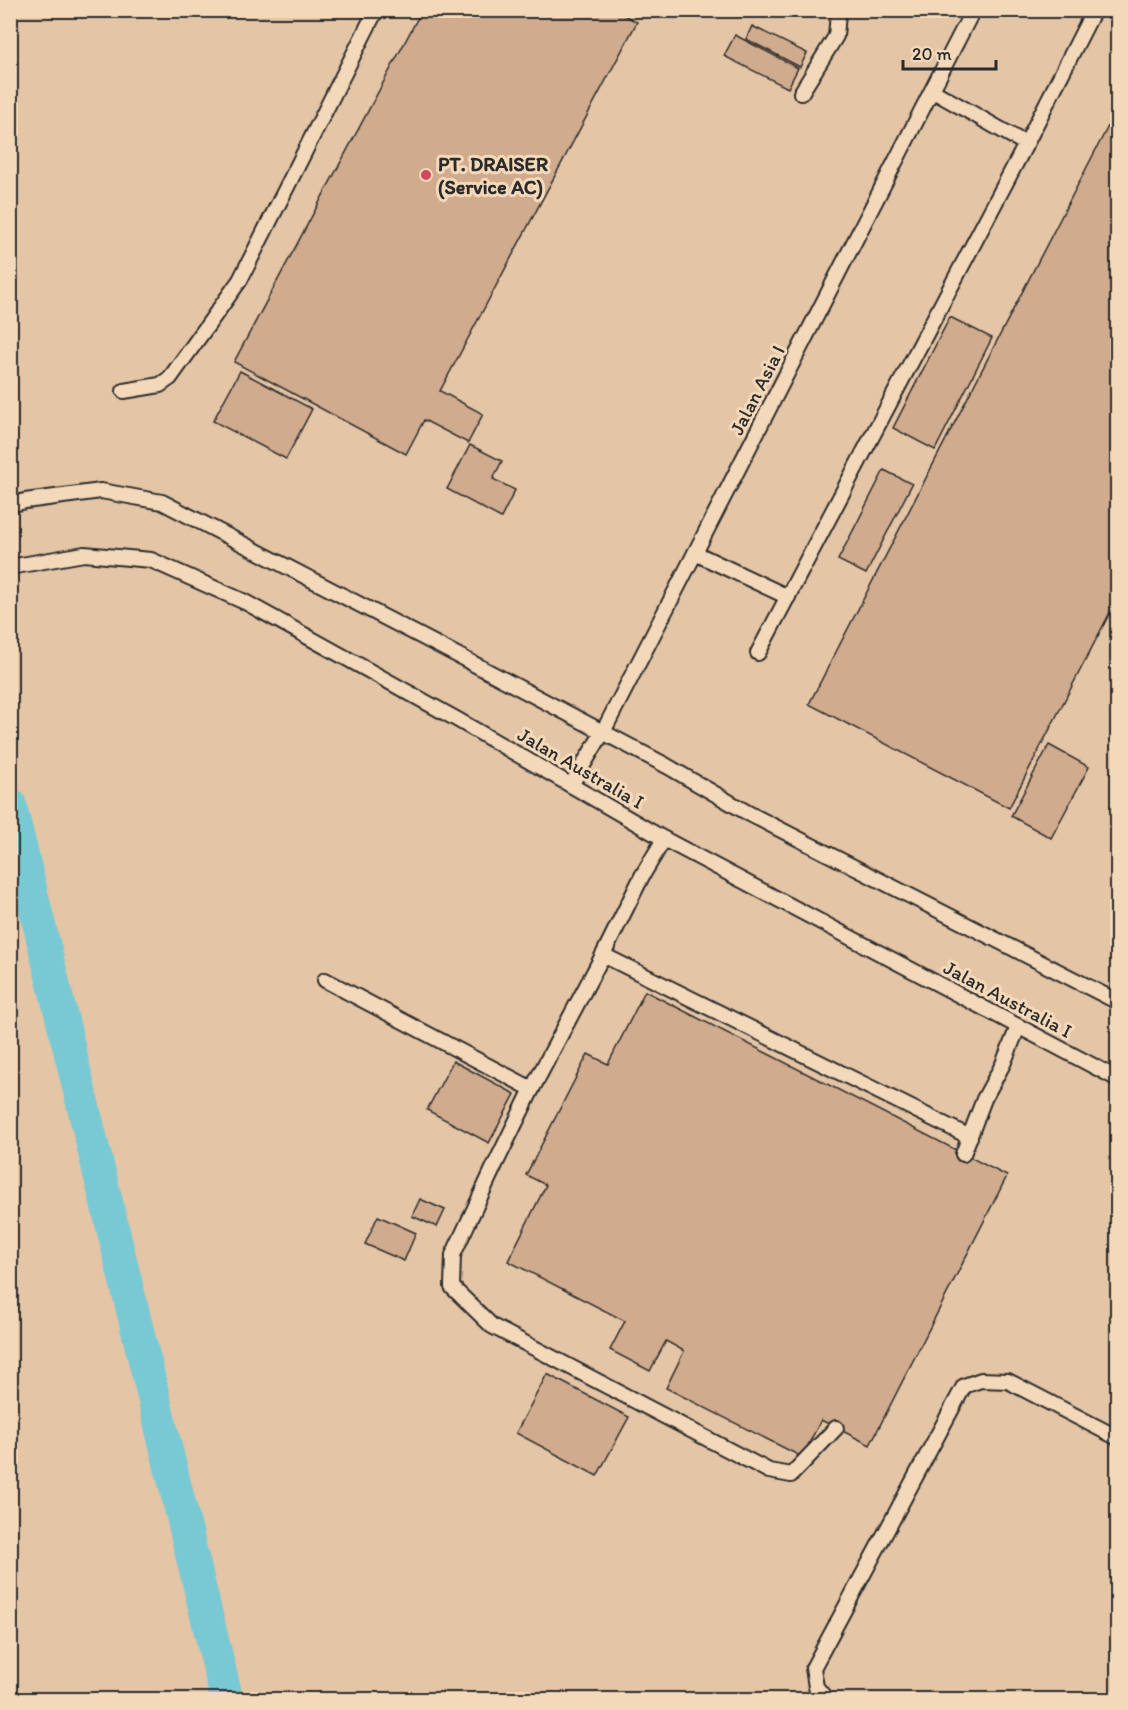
<svg xmlns="http://www.w3.org/2000/svg" width="1128" height="1710" font-family="Itim,sans-serif">
  <style>
    .built { fill: #e4c5a6 }
    .lines { fill: none; stroke-linecap: round; stroke-linejoin: round }
    .canal { stroke: #79c9d4; stroke-width: 33 }
    .building { fill: #d0ab8d; stroke: #2b2b2b; stroke-width: 1.5 }
    .service-casing { stroke: #2b2b2b; stroke-width: 18 }
    .service { stroke: #f3d9ba; stroke-width: 14 }
    .poi-dot { fill: #d1495b; stroke: #f3d9ba; stroke-width: 2 }
    .labels { text-anchor: middle; dominant-baseline: central; stroke-width: 6; stroke-linejoin: round; paint-order: stroke }
    .poi-label { font-size: 20px; font-weight: bold; fill: #2b2b2b; stroke: #f3d9ba; text-anchor: start }
    .street-label { font-size: 20px; fill: #2b2b2b; stroke: #f3d9ba }
  </style>
  <rect width="100%" height="100%" fill="#f3d4b3"/>
  <filter id="ink" filterUnits="userSpaceOnUse"><feTurbulence type="fractalNoise" baseFrequency=".0167" numOctaves="2"/><feDisplacementMap in="SourceGraphic" scale="12" xChannelSelector="R" yChannelSelector="G"/><feConvolveMatrix kernelMatrix="1 2 1 2 8 2 1 2 1" color-interpolation-filters="sRGB"/></filter>
  <g filter="url(#ink)">
    <!-- built -->
    <polygon class="built" points="11,11 1117,11 1117,1699 11,1700"/>
    <g class="lines">
      <!-- canal -->
      <polyline class="canal" points="10,804 227,1700"/>
    </g>
    <!-- building -->
    <g class="building">
      <polygon points="422,10 615,10 637,22 440,391 483,414 468,443 424,420 406,454 234,362"/>
      <polygon points="752,26 807,53 800,67 746,39"/>
      <polygon points="735,35 798,68 788,88 724,56"/>
      <polygon points="1118,107 1118,597 1009,808 809,704"/>
      <polygon points="950,317 992,338 935,450 893,428"/>
      <polygon points="240,371 312,409 286,459 213,421"/>
      <polygon points="470,445 502,461 493,479 515,490 501,518 447,489"/>
      <polygon points="884,470 912,484 866,574 838,560"/>
      <polygon points="1049,745 1089,767 1051,838 1011,816"/>
      <polygon points="645,991 1007,1176 870,1445 821,1420 802,1457 666,1388 684,1351 666,1341 650,1371 610,1350 625,1321 508,1261 546,1185 526,1175 588,1054 608,1064"/>
      <polygon points="453,1061 515,1094 489,1143 427,1110"/>
      <polygon points="420,1199 445,1210 437,1227 412,1216"/>
      <polygon points="378,1216 416,1233 404,1261 365,1244"/>
      <polygon points="547,1374 629,1417 597,1476 516,1433"/>
    </g>
    <g class="lines">
      <defs>
        <g id="service">
          <polyline points="933,91 1026,144"/>
          <polyline points="801,93 836,36 838,14 835,10"/>
          <polyline points="124,391 160,385 170,378 240,280 376,10"/>
          <polyline points="10,505 25,501 101,491 162,502 457,655 667,766 748,813 1118,1002"/>
          <polyline points="695,553 788,597"/>
          <polyline points="10,567 84,554 151,560 245,602 458,720 664,839 1118,1079"/>
          <polyline points="758,653 1026,144 1094,10"/>
          <polyline points="571,785 603,732 695,553 973,10"/>
          <polyline points="664,839 642,876 603,955 532,1089 493,1169 453,1255 452,1287 492,1326 769,1471 791,1475 836,1428"/>
          <polyline points="603,955 970,1137"/>
          <polyline points="325,980 532,1089"/>
          <polyline points="963,1154 984,1099 1003,1064 1018,1027"/>
          <polyline points="827,1700 816,1687 813,1668 964,1386 981,1380 1008,1381 1118,1438"/>
        </g>
      </defs>
      <!-- service casing -->
      <use href="#service" class="service-casing"/>
      <!-- service -->
      <use href="#service" class="service"/>
    </g>
  </g>
  <!-- markers -->
  <circle class="poi-dot" cx="426" cy="175" r="6"/>
  <g class="labels">
    <!-- poi labels -->
    <g class="poi-label">
      <text x="438" y="164">PT. DRAISER<tspan x="438" dy="23">(Service AC)</tspan></text>
    </g>
    <!-- street labels -->
    <g class="street-label">
      <text transform="translate(757 390) rotate(-63)">Jalan Asia I</text>
      <text transform="translate(581 768) rotate(30)">Jalan Australia I</text>
      <text transform="translate(1008 999) rotate(28)">Jalan Australia I</text>
    </g>
  </g>
  <!-- margin -->
  <rect width="1128" height="1710" fill="none" stroke="#f3d9ba" stroke-width="36"/>
  <rect x="18" y="18" width="1092" height="1674" fill="none" stroke="#2b2b2b" stroke-width="2" filter="url(#ink)"/>
  <!-- scale -->
  <path d="M903 60v9h93v-9" fill="none" stroke="#2b2b2b" stroke-width="3"/>
  <text x="912" y="60" font-size="18" fill="#2b2b2b" stroke="#f3d9ba" stroke-width="4.5" paint-order="stroke">20 m</text>
</svg>
